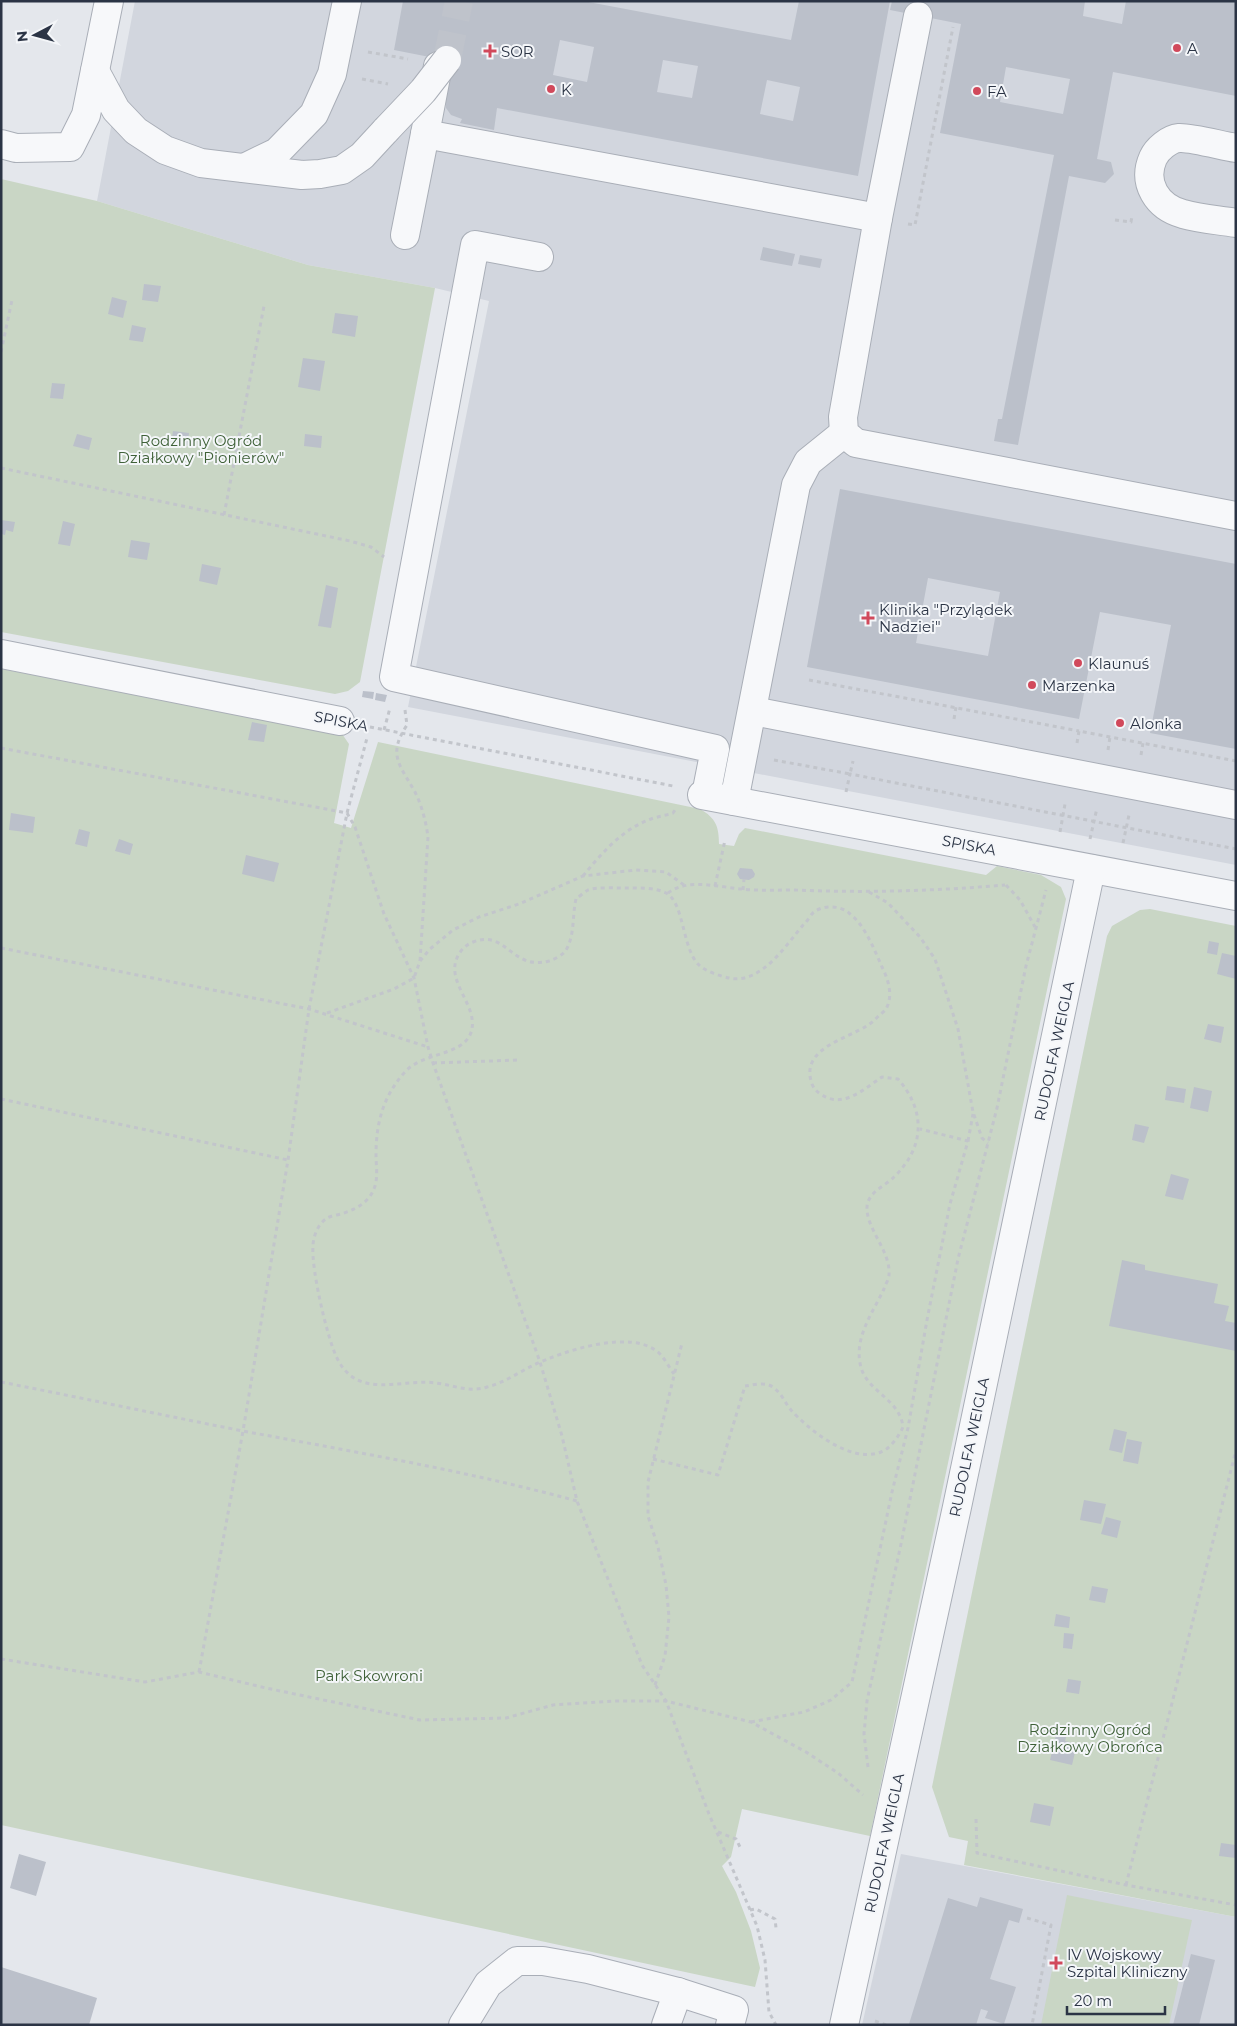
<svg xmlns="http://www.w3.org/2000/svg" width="1237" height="2026" font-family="Montserrat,sans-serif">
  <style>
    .built { fill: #d2d6de }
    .green { fill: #c9d6c5 }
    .building { fill: #bbc0ca; fill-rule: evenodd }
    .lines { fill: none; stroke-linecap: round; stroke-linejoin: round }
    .minor-tunnel { stroke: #bfc3cb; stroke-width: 28; stroke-dasharray: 28 14; stroke-linecap: butt }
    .minor-casing { stroke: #a9aeb7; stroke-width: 30 }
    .path { stroke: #c2c5cb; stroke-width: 3; stroke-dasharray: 4 4; stroke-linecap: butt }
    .minor { stroke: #f7f8fa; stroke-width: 28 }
    .minor-bridge-casing { stroke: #a9aeb7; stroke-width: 30; stroke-linecap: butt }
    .minor-bridge { stroke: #f7f8fa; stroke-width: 28 }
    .poi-dot { fill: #d1495b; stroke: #f4f6f9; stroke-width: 2 }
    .labels { text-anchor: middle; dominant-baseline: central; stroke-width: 4; stroke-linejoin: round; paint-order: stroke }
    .poi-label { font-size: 15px; fill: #2b3445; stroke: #f4f6f9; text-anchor: start }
    .park-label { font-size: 15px; fill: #3f6138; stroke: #f4f6f9 }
    .street-label { font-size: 15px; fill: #2b3445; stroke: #f4f6f9 }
  </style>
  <rect width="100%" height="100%" fill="#e4e7ec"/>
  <!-- built -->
  <g class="built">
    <polygon points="135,1 1236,1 1236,865 408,707 489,301 435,288 308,265 97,201"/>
    <polygon points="901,1854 1236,1917 1236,2025 862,2025"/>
  </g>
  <!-- green -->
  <g class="green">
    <polygon points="1,179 97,201 308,265 435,288 360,682 348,691 335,694 1,632"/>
    <path d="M1,669L340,731L349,744L334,823L351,828L378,742L700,809C716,818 719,827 719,844L734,846L739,834L745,828L986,875L997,866L1041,875L1061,887L1066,899L870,1836L742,1809L731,1857L722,1866L736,1892L751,1931L760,1968L755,1987L1,1825Z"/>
    <polygon points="1150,909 1236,926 1236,1917 964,1865 968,1841 949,1837 932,1787 1107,936 1112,926 1140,910"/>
    <polygon points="1067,1895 1192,1920 1169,2025 1041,2025"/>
  </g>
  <!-- building -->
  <g class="building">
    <path d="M403,1H583L791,40L799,1H890L858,176L497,108L494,130L460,123L462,119L451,115L446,108V99L443,98L450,61L394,50ZM560,40L594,47L587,82L553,75ZM663,60L698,66L692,98L657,92ZM767,80L800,87L793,121L760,114Z"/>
    <path d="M892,1H1085L1083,16L1122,24L1126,1H1236V96L1113,72L1097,159L1111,162L1114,174L1105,183L1069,176L1018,445L994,441L998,419H1002L1054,155L940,133L961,24L890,10ZM1006,67L1070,79L1063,114L1000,102Z"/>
    <polygon points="763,247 795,254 792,266 760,260"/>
    <polygon points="800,255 822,259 820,268 798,264"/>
    <polygon points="144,284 161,286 158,302 142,300"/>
    <polygon points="112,297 127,301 123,318 108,314"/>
    <polygon points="335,313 358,316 355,337 332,333"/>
    <polygon points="132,325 146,328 143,342 129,340"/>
    <polygon points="303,358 325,361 320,391 298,387"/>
    <polygon points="52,383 65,384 63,399 50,398"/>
    <polygon points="173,431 189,433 187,446 171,444"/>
    <polygon points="77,434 92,438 89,450 73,446"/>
    <polygon points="305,434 322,436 321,448 304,446"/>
    <path d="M840,489L1236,564V749L1150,733L1171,625L1100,612L1079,719L807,667ZM928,578L1000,592L988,656L916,643Z"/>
    <polygon points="1,520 15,522 13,532 6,530 5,535 1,534"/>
    <polygon points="63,521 75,524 70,546 58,544"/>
    <polygon points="131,540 150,543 147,560 128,557"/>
    <polygon points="202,564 221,568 217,585 199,581"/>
    <polygon points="326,585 338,588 331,628 318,626"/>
    <polygon points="363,691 374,692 373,699 362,697"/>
    <polygon points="376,693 387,695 385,702 375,700"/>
    <polygon points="252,722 267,725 264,742 248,740"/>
    <polygon points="11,813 35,817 33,833 9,830"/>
    <polygon points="79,829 90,832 87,847 75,844"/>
    <polygon points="119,839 133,844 130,855 115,851"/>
    <polygon points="246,855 279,863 274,882 242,874"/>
    <polygon points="740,868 752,869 755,874 754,877 749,880 740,879 737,874"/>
    <polygon points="1209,941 1219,943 1217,955 1207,953"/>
    <polygon points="1222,953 1236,956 1236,979 1217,974"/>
    <polygon points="1208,1024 1224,1027 1221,1043 1204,1039"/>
    <polygon points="1167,1086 1186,1089 1184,1103 1165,1100"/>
    <polygon points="1194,1087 1212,1091 1208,1112 1190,1108"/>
    <polygon points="1135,1124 1149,1127 1144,1143 1132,1140"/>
    <polygon points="1171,1174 1189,1179 1183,1200 1165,1196"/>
    <polygon points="1122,1260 1145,1265 1145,1270 1218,1284 1214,1303 1229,1306 1225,1321 1236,1323 1236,1351 1109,1326"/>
    <polygon points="1114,1429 1127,1432 1122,1453 1109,1450"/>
    <polygon points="1127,1439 1142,1442 1138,1464 1123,1461"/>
    <polygon points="1084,1500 1106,1504 1101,1524 1080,1520"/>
    <polygon points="1106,1517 1121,1521 1117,1538 1101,1534"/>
    <polygon points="1092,1586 1108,1589 1105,1603 1089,1600"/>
    <polygon points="1056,1614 1070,1617 1069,1628 1054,1626"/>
    <polygon points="1064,1633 1074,1634 1072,1649 1063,1648"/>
    <polygon points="1068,1679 1081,1681 1079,1694 1066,1692"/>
    <polygon points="1058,1727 1068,1730 1065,1741 1077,1744 1072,1765 1050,1760"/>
    <polygon points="1034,1803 1054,1807 1050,1826 1030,1822"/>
    <polygon points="1221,1843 1236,1845 1236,1858 1219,1856"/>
    <polygon points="19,1854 46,1862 36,1896 10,1888"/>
    <polygon points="980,1897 1023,1909 1019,1923 1009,1920 990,1979 1016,1987 1004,2024 985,2018 988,2011 981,2009 976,2025 909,2024 948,1898 977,1907"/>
    <polygon points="1191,1954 1215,1960 1199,2025 1173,2025"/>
    <polygon points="1,1967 97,1998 89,2025 1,2025"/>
  </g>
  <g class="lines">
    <!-- minor-tunnel -->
    <polyline class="minor-tunnel" points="447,60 459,1"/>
    <defs>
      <g id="minor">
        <polyline points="918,16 878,218 843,417 844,433 856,443 1236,516"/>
        <polyline points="438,66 425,134 878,218"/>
        <polyline points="95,71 116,110 136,131 165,150 201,163 302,175 320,174 342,170 362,156 386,130"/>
        <polyline points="1,144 16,148 70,147 86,115 109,1"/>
        <path d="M1236,148C1223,146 1190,137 1179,138C1169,139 1157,149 1153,158C1142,183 1157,207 1183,214C1200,219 1218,220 1236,223"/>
        <polyline points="244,168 277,152 314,114 332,74 347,1"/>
        <polyline points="405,235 425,134"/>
        <polyline points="539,257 475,245 394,677 715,749 706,795"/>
        <polyline points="1,654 340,721"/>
        <polyline points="753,711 1236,805"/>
        <polyline points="702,795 1236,896"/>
        <polyline points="734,801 796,485 808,462 844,433"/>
        <polyline points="463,2025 488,1984 517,1961 543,1961 588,1969 678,1992 734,2010 730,2025"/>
        <polyline points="666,2025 678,1992"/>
        <polyline points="844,2025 957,1507 1091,869"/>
      </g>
    </defs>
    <!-- minor casing -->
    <use href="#minor" class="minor-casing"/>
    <!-- path -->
    <g class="path">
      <polyline points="368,52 408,59"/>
      <polyline points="362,79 388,84"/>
      <polyline points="1115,220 1131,222 1132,216"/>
      <polyline points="908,224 915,225 953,27"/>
      <polyline points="1,352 12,300"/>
      <polyline points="1,468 350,541 371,547 384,557"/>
      <polyline points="224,515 264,306"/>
      <polyline points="809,680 1079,731"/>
      <path d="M405,710L407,725C387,755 400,765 415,792C422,806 426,822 428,837L420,961"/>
      <polyline points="954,719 956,707"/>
      <polyline points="370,727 673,786"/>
      <polyline points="384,730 390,708"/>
      <polyline points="1077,743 1079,731 1236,761"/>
      <polyline points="1,748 347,813 355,827 384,914 414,978 428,1047 433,1063 540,1362 562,1436 577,1501 642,1665 666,1701 709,1814 757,1926 765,1960 769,2012 776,2025"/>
      <polyline points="1108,750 1110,737"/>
      <polyline points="1141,755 1143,743"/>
      <polyline points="774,760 850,774 853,761"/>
      <polyline points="846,792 850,774 1236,849"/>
      <polyline points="1060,832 1065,804"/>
      <polyline points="1090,839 1097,808"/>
      <polyline points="1123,843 1129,815"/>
      <path d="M583,876C600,855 621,831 646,821C654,817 664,816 673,813L675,810"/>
      <polyline points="1006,885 1020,900 1035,927"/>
      <polyline points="715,886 725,840"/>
      <polyline points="743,890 744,879"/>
      <polyline points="869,892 888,903 920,937 935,959 958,1029 973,1112 982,1138 988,1143"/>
      <path d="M668,893C687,878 718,887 742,889C759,891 777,890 795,890C865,893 935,891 1005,885"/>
      <polyline points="1,948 309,1009 428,1047"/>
      <polyline points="327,1013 394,989 414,978 420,961 430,949 453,930 479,917 519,904 583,876 636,870 666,872 684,885"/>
      <polyline points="433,1063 518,1060"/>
      <polyline points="1,1099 288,1160"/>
      <polyline points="968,1141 973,1114"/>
      <path d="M1,1382C82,1398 162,1415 243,1431C355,1452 467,1471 577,1501"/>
      <path d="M653,1459L718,1475L745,1386C754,1385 766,1381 774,1388C782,1394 785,1403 791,1410C809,1430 851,1464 881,1452C890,1449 899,1436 903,1427C900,1398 864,1391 860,1363C855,1336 873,1312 884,1289C885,1285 889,1279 889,1275C891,1251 866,1229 867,1207C868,1192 885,1186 894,1177C925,1147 926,1111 898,1079L882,1077C865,1088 844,1109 822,1095C817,1092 814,1089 812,1084C799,1048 848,1039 868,1025C873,1022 876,1018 880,1015C882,1013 886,1010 887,1007C893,994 888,979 882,967C874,949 865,925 849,913C840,905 823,905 814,912C810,915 808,921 804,924C786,945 761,985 729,978C720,976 704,971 698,964C682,947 684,902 666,893C654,887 639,888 625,888C616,888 596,887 588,890C584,892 579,897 576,899C572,916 575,935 566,950C563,955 555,959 549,961C511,971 507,929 473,942C468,944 464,947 461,951C439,980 483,1006 470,1035C460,1056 420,1053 404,1073C383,1097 376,1123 376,1155C376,1165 378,1176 375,1186C370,1202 357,1209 341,1214C337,1215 329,1216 326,1219C318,1224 313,1237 313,1246C311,1268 327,1338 337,1358C358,1401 401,1378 436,1383C453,1385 469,1393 487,1387C504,1383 519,1372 534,1365C563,1351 632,1328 659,1353C665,1359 669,1367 674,1374"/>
      <polyline points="1,1659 145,1682 199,1672 266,1688 420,1720 506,1718 553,1705 615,1701 666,1701 751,1722 806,1752 838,1773 863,1795"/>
      <polyline points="199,1672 243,1431 288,1160 309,1009 347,813 367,738"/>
      <polyline points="655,1685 665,1656 669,1617 666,1585 658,1547 648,1516 648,1482 682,1343"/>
      <polyline points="751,1722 804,1712 831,1700 852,1682 892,1492 908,1428 927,1320 950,1204 968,1141 920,1129"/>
      <polyline points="868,1767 864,1734 867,1701 901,1544 958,1259 997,1108 1026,966 1046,890"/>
      <polyline points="976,1819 977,1853 1126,1885 1236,1905"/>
      <polyline points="718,1832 736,1839 740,1847"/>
      <polyline points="1126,1885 1236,1450"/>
      <polyline points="750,1910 756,1909 775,1919 776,1928"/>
      <polyline points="1027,1918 1051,1925 1032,2025"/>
      <polyline points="875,2021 886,2025"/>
    </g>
    <!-- minor -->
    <use href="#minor" class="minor"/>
    <defs>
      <polyline id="minor-bridge" points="386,130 423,91 447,60"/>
    </defs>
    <!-- minor-bridge casing -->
    <use href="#minor-bridge" class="minor-bridge-casing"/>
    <!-- minor-bridge -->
    <use href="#minor-bridge" class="minor-bridge"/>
  </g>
  <!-- markers -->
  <g class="poi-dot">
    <circle cx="1177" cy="48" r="5"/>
    <path d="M487.5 43.5h5v5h5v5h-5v5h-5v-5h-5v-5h5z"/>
    <circle cx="551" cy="89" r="5"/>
    <circle cx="977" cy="91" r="5"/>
    <path d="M865.5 610.5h5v5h5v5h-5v5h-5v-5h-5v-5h5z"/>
    <circle cx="1078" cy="663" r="5"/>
    <circle cx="1032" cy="685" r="5"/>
    <circle cx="1120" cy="723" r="5"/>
    <path d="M1053.5 1955.5h5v5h5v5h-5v5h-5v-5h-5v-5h5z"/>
  </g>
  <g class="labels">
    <!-- poi labels -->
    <g class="poi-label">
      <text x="1187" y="48">A</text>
      <text x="501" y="51">SOR</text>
      <text x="561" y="89">K</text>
      <text x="987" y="91">FA</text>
      <text x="879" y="609">Klinika "Przylądek<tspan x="879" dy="17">Nadziei"</tspan></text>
      <text x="1088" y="663">Klaunuś</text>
      <text x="1042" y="685">Marzenka</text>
      <text x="1130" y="723">Alonka</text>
      <text x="1067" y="1954">IV Wojskowy<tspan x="1067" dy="17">Szpital Kliniczny</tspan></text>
    </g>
    <!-- park labels -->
    <g class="park-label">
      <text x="201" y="440">Rodzinny Ogród<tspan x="201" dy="17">Działkowy "Pionierów"</tspan></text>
      <text x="369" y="1675">Park Skowroni</text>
      <text x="1090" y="1729">Rodzinny Ogród<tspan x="1090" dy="17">Działkowy Obrońca</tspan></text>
    </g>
    <!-- street labels -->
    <g class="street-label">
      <text transform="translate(341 721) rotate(11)">SPISKA</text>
      <text transform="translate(969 845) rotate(11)">SPISKA</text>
      <text transform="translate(1054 1051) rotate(-78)">RUDOLFA WEIGLA</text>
      <text transform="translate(969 1447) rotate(-78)">RUDOLFA WEIGLA</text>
      <text transform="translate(884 1843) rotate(-78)">RUDOLFA WEIGLA</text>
    </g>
  </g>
  <!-- border -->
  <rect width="1237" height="2026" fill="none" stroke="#2b3445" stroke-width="5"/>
  <!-- north arrow -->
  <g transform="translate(35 35) rotate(264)" stroke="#f4f6f9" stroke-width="4" paint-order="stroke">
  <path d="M0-4L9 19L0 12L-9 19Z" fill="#2b3445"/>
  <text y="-8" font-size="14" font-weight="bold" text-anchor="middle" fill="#2b3445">N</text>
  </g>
  <!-- scale -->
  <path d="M1067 2006v8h98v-8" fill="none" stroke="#2b3445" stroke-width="2.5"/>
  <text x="1074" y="2006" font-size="15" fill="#2b3445" stroke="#f4f6f9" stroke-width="4" paint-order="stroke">20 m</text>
</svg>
